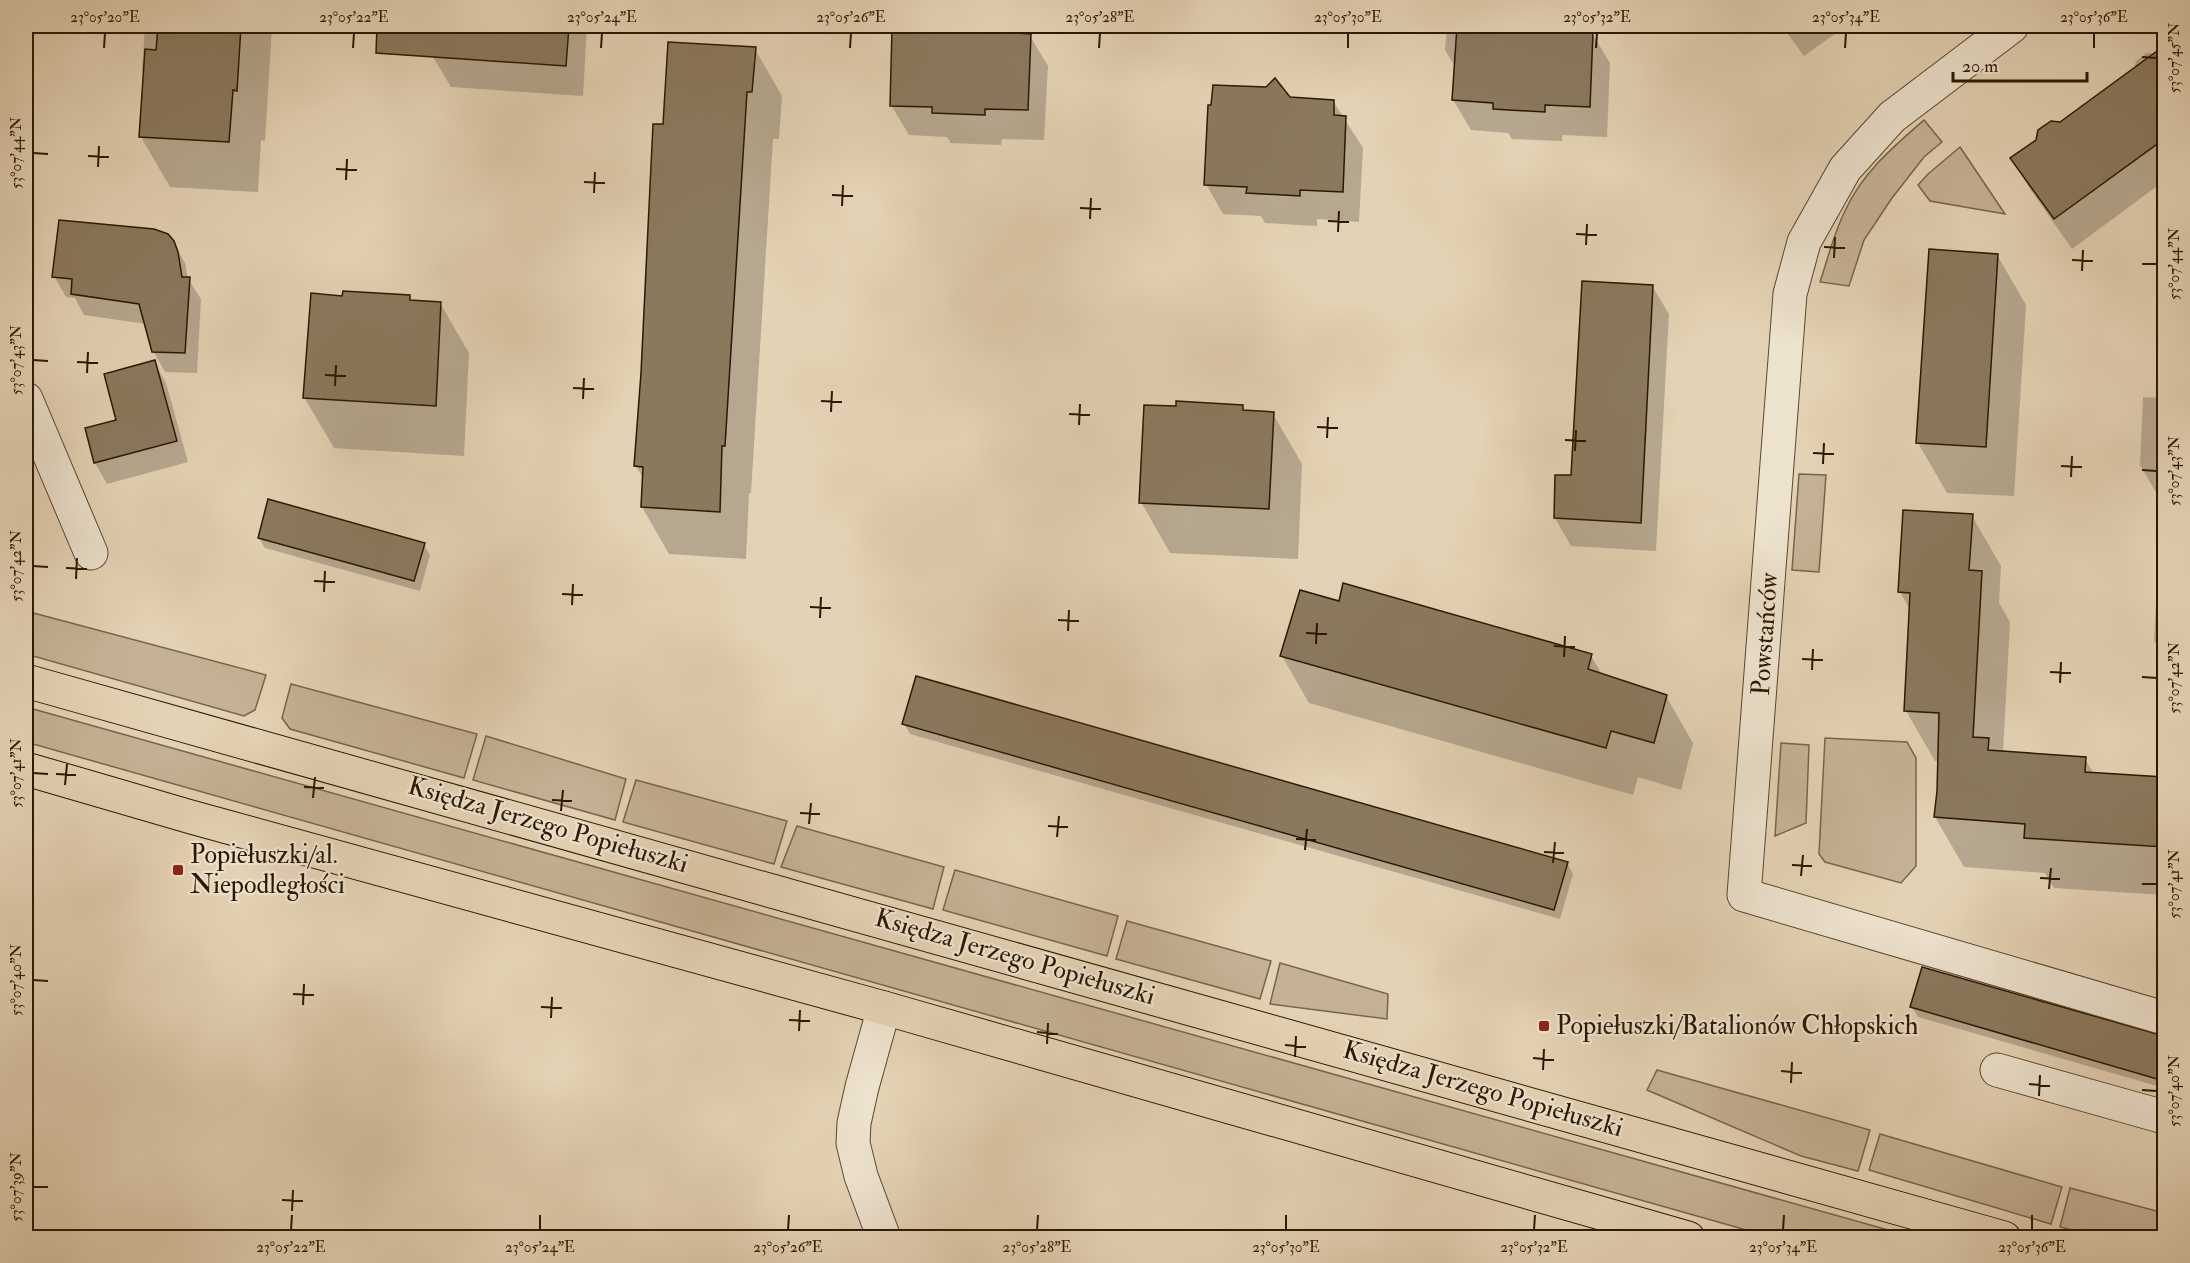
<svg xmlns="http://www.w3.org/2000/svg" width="2190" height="1263" font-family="'IM FELL Double Pica',serif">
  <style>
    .green { fill: #c5b295; stroke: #78654a; stroke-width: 1.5 }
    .shadow { fill: #0003 }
    .building { fill: #8b795e; stroke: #2b1800; stroke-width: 1.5 }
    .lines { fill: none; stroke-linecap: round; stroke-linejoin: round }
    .minor-casing { stroke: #59462d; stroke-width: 35 }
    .major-casing { stroke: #2b1800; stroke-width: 35 }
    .minor { stroke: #ede2ce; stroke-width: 33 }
    .major { stroke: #e4d2b4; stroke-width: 33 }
    .ticks { fill: none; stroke: #2b1800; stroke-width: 2 }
    .poi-dot { fill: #8f2418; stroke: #ede2ce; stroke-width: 2 }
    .labels { text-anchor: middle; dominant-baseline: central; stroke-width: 4.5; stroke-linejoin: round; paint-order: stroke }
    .street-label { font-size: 26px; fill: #2b1800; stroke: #ede2ce }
    .poi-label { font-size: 26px; fill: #2b1800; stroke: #ede2ce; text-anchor: start }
    .neatline { fill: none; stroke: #2b1800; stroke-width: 2 }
    .ticks-label { font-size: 15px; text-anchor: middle; fill: #2b1800 }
  </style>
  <rect width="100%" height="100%" fill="#e4d2b4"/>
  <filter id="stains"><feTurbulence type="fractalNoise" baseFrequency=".00333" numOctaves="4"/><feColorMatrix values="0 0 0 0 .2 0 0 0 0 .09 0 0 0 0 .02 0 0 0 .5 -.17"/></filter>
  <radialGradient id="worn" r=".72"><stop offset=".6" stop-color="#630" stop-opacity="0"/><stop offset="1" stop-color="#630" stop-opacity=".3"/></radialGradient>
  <!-- green -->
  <g class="green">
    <path d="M1924,120L1942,142L1924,157L1892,198L1864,240L1849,286L1820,282C1828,258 1834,233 1845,211C1862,173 1894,146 1924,120Z"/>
    <polygon points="1960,147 2005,214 1930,201 1918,185 1928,174"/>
    <polygon points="1799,474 1826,475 1819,572 1792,570"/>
    <polygon points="26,611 266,675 255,710 244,716 26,654"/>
    <polygon points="291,684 477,734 464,778 290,729 282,718"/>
    <polygon points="26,707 1913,1237 1771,1237 26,742"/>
    <polygon points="486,736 626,779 615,820 473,780"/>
    <polygon points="1825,738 1907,742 1916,758 1916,866 1901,883 1825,862 1819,854"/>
    <polygon points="1781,743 1809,745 1806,823 1775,836"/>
    <polygon points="636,780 787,821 774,864 623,822"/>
    <polygon points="797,826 944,867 933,909 781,867"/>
    <polygon points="955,870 1118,916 1107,956 943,910"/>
    <polygon points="1127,921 1271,961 1260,999 1116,959"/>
    <polygon points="1280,963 1388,994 1387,1019 1270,1004"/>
    <polygon points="1657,1070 1870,1130 1858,1171 1801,1156 1647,1090"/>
    <polygon points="1880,1134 2062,1187 2051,1224 1869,1170"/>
    <polygon points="2070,1188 2164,1213 2164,1237 2099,1237 2060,1227"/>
  </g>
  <!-- shadow -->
  <g class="shadow">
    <polygon points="145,26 272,26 265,141 261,140 258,192 170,187 141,137 145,76 142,71"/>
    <polygon points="436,26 587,26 583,96 451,87 433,57"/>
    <polygon points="896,26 1020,26 1026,35 1030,36 1048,66 1044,140 1002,139 1001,145 951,143 947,137 909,135 891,105"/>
    <polygon points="1447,26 1585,26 1590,33 1592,33 1610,63 1607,137 1562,135 1562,141 1512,139 1508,133 1471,130 1453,100 1456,68 1445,50"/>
    <polygon points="1782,26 1846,26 1804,56"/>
    <polygon points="2164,48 2164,181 2072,249 2030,189 2012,159 2134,70 2136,61 2147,53 2157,54"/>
    <polygon points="755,49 782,96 779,139 773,139 751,493 749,493 746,559 669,554 642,507 644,480 636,466 665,126"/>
    <polygon points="1289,99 1333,101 1363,148 1359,222 1317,219 1317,226 1265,223 1261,216 1223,214 1206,184"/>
    <polygon points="173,242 185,263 188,279 201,299 197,373 165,372 153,351 146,324 84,315 75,298 66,297 54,276"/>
    <polygon points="1997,255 2026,305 2014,496 1947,493 1918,443"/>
    <polygon points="1652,286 1669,314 1656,551 1571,546 1555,518"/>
    <polygon points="343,297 409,297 412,302 440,303 469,353 464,456 334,448 304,397"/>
    <polygon points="154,362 166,383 188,462 107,484 95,463 87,429 117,421"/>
    <polygon points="2143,397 2164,398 2164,496 2158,496 2140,465"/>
    <polygon points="1242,406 1245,411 1273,414 1302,464 1298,559 1170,553 1141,502"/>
    <polygon points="1972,516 2001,566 1999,603 2010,622 2003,753 2085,759 2094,774 2164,778 2164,895 2054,888 2045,873 1964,867 1935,817 1939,761 1935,761 1906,711 1911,611 1900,592"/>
    <polygon points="259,538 424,545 430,555 420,591 265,548"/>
    <polygon points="1340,603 1591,656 1603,676 1666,696 1693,743 1681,790 1638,777 1633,795 1309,703 1282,656"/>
    <polygon points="2156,604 2164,605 2164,650 2160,650 2154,640"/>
    <polygon points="904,724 1567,863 1573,874 1560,919 910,734"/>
    <polygon points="1912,1007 2164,1037 2164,1088 1918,1017"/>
  </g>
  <!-- building -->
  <g class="building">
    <polygon points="158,26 241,26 237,91 233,90 229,142 139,137 145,49 156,50"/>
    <polygon points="377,26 569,26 566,66 376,53"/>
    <polygon points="895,26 1017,26 1017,33 1031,34 1028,110 985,109 985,115 932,113 932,107 890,106 892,28 895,28"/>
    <polygon points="1457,26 1581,26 1580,31 1593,32 1590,107 1545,105 1545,112 1493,109 1493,103 1452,100"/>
    <polygon points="668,42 756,47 752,92 747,92 725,446 722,446 720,512 641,507 643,467 634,466 641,373 653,124 663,124"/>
    <polygon points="2164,46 2164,139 2054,219 2010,158 2036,140 2038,130 2051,121 2060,122"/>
    <polygon points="1275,78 1290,97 1334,100 1334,115 1346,116 1343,192 1300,190 1300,196 1246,193 1247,187 1204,185 1208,105 1211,105 1213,85 1266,87"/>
    <polygon points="59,220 154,229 168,234 174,241 178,252 182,277 190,277 185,353 152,352 139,304 71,294 72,279 52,277"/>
    <polygon points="1929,249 1998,254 1986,447 1916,443"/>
    <polygon points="1582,281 1653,285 1641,523 1554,518 1555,475 1571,475"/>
    <polygon points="343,291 410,295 410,300 441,302 436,406 303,398 311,293 342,296"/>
    <polygon points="155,360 177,441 94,463 85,428 116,420 104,374"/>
    <polygon points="1176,401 1243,405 1243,410 1274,412 1269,509 1139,503 1144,405 1176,406"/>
    <polygon points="268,499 425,543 414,581 258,538"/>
    <polygon points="1903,510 1973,514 1969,570 1982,571 1973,737 1989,738 1988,750 2086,757 2085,772 2164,777 2164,847 2024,838 2025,824 1934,817 1937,791 1939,713 1904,711 1910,593 1898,592"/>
    <polygon points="1343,583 1592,654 1588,669 1667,695 1654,743 1611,731 1606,748 1280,656 1300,590 1339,601"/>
    <polygon points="916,676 1568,862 1554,910 902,724"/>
    <polygon points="1922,967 2164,1036 2164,1081 1910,1007"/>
  </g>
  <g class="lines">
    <defs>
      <g id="minor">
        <polyline points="2012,26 1892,117 1845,169 1804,242 1790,294 1744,895 2164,1018"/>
        <polyline points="26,399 91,553"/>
        <polyline points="884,1008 862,1087 854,1123 853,1143 861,1176 884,1238"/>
        <polyline points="1997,1070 2164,1117"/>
      </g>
      <g id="major">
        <path d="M26,681C686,862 1345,1049 2004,1238"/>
        <polyline points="26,769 191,817 884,1008 1688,1238"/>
      </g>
    </defs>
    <!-- minor casing -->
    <use href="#minor" class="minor-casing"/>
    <!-- major casing -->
    <use href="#major" class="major-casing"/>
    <!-- minor -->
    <use href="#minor" class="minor"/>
    <!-- major -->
    <use href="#major" class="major"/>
  </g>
  <!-- ticks -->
  <path class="ticks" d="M104,48L105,33M353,48L354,33M601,48L602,33M850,48L851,33M1099,48L1100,33M1348,48V33M1596,48L1597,33M1845,48L1846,33M2094,48V33M2142,57L2157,58M33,153L48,154M88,156L109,157M98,167L99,146M336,169L357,170M346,180L347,159M584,182L605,183M594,193L595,172M832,195L853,196M842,206L843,185M1080,208L1101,209M1090,219L1091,198M1328,221L1349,222M1338,232L1339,211M1576,234L1597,235M1586,245L1587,224M1824,247L1845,248M1834,258L1835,237M2072,260L2093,261M2142,264H2157M2082,271L2083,250M33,360L48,361M77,362L98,363M87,373L88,352M325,375L346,376M335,386L336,365M573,388L594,389M583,399L584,378M821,401L842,402M831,412L832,391M1069,414L1090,415M1079,425L1080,404M1317,427L1338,428M1327,438L1328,417M1565,440L1586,441M1575,451L1576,430M1813,453L1834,454M1823,464L1824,443M2061,466L2082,467M2142,470L2157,471M2071,477L2072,456M33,566L48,567M66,568L87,569M76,579L77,558M314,581L335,582M324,592L325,571M562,594L583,595M572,605L573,584M810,607L831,608M820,618L821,597M1058,620L1079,621M1068,631L1069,610M1306,633L1327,634M1316,644L1317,623M1554,646L1575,647M1564,657L1565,636M1802,659L1823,660M1812,670L1813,649M2050,672L2071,673M2142,677L2157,678M2060,683L2061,662M33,773L48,774M56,774L76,775M65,785L67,764M304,787L324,788M313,798L315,777M552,800L572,801M561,811L563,790M800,813L820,814M809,824L811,803M1048,826L1068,827M1057,837L1059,816M1296,839L1316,840M1305,850L1307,829M1544,852L1564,853M1553,863L1555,842M1792,865L1812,866M1801,876L1803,855M2040,878L2060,879M2142,884H2157M2049,889L2051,868M33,980L48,981M293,994L314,995M303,1005L304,984M541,1007L562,1008M551,1018L552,997M789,1020L810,1021M799,1031L800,1010M1037,1032L1058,1034M1047,1044L1048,1023M1285,1045L1306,1047M1295,1057L1296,1036M1533,1058L1554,1060M1543,1070L1544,1049M1781,1071L1802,1073M1791,1083L1792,1062M2029,1084L2050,1086M2142,1090L2157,1091M2039,1096L2040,1075M33,1187H48M282,1200L303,1201M292,1211L293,1190M291,1230L292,1215M540,1230V1215M788,1230L789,1215M1037,1230L1038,1215M1286,1230V1215M1534,1230L1535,1215M1783,1230L1784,1215M2032,1230V1215"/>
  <!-- markers -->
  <g class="poi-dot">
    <rect x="172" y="864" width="12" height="12" rx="3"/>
    <rect x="1538" y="1020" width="12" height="12" rx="3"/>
  </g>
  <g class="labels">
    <!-- street labels -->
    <g class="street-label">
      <text transform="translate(1765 634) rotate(-86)">Powstańców</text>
      <text transform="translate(548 825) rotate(16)">Księdza Jerzego Popiełuszki</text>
      <text transform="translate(1015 957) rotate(16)">Księdza Jerzego Popiełuszki</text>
      <text transform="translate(1483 1089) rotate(16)">Księdza Jerzego Popiełuszki</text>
    </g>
    <!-- poi labels -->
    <g class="poi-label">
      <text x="190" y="855">Popiełuszki/al.<tspan x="190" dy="30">Niepodległości</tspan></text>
      <text x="1556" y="1026">Popiełuszki/Batalionów Chłopskich</text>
    </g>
  </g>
  <!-- margin -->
  <rect width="2190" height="1263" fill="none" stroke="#e4d2b4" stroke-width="66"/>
  <!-- scale -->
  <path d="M1953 72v9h134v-9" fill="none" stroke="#2b1800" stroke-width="3"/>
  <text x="1962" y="72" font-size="18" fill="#2b1800" stroke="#ede2ce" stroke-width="4.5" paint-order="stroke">20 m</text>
  <rect x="33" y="33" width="2124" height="1197" class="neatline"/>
  <g class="ticks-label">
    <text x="105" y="22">23°05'20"E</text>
    <text x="354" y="22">23°05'22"E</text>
    <text x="602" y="22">23°05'24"E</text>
    <text x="851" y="22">23°05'26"E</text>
    <text x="1100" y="22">23°05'28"E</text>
    <text x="1348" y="22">23°05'30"E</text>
    <text x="1597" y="22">23°05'32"E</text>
    <text x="1846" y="22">23°05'34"E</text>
    <text x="2094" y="22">23°05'36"E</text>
    <text transform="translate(2174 58) rotate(-90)" y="5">53°07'45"N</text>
    <text transform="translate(16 153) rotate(-90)" y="5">53°07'44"N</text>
    <text transform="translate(2174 264) rotate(-90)" y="5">53°07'44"N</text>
    <text transform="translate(16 360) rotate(-90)" y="5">53°07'43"N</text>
    <text transform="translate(2174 471) rotate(-90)" y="5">53°07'43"N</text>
    <text transform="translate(16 566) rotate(-90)" y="5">53°07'42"N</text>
    <text transform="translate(2174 678) rotate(-90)" y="5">53°07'42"N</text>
    <text transform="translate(16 773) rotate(-90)" y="5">53°07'41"N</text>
    <text transform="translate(2174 884) rotate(-90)" y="5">53°07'41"N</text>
    <text transform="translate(16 980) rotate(-90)" y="5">53°07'40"N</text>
    <text transform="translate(2174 1091) rotate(-90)" y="5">53°07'40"N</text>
    <text transform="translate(16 1187) rotate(-90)" y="5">53°07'39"N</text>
    <text x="291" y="1252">23°05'22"E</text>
    <text x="540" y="1252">23°05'24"E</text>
    <text x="788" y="1252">23°05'26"E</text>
    <text x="1037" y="1252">23°05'28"E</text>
    <text x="1286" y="1252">23°05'30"E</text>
    <text x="1534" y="1252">23°05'32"E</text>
    <text x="1783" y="1252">23°05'34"E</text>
    <text x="2032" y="1252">23°05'36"E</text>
  </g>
  <rect width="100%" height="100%" filter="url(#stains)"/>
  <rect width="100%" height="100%" fill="url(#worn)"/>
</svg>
